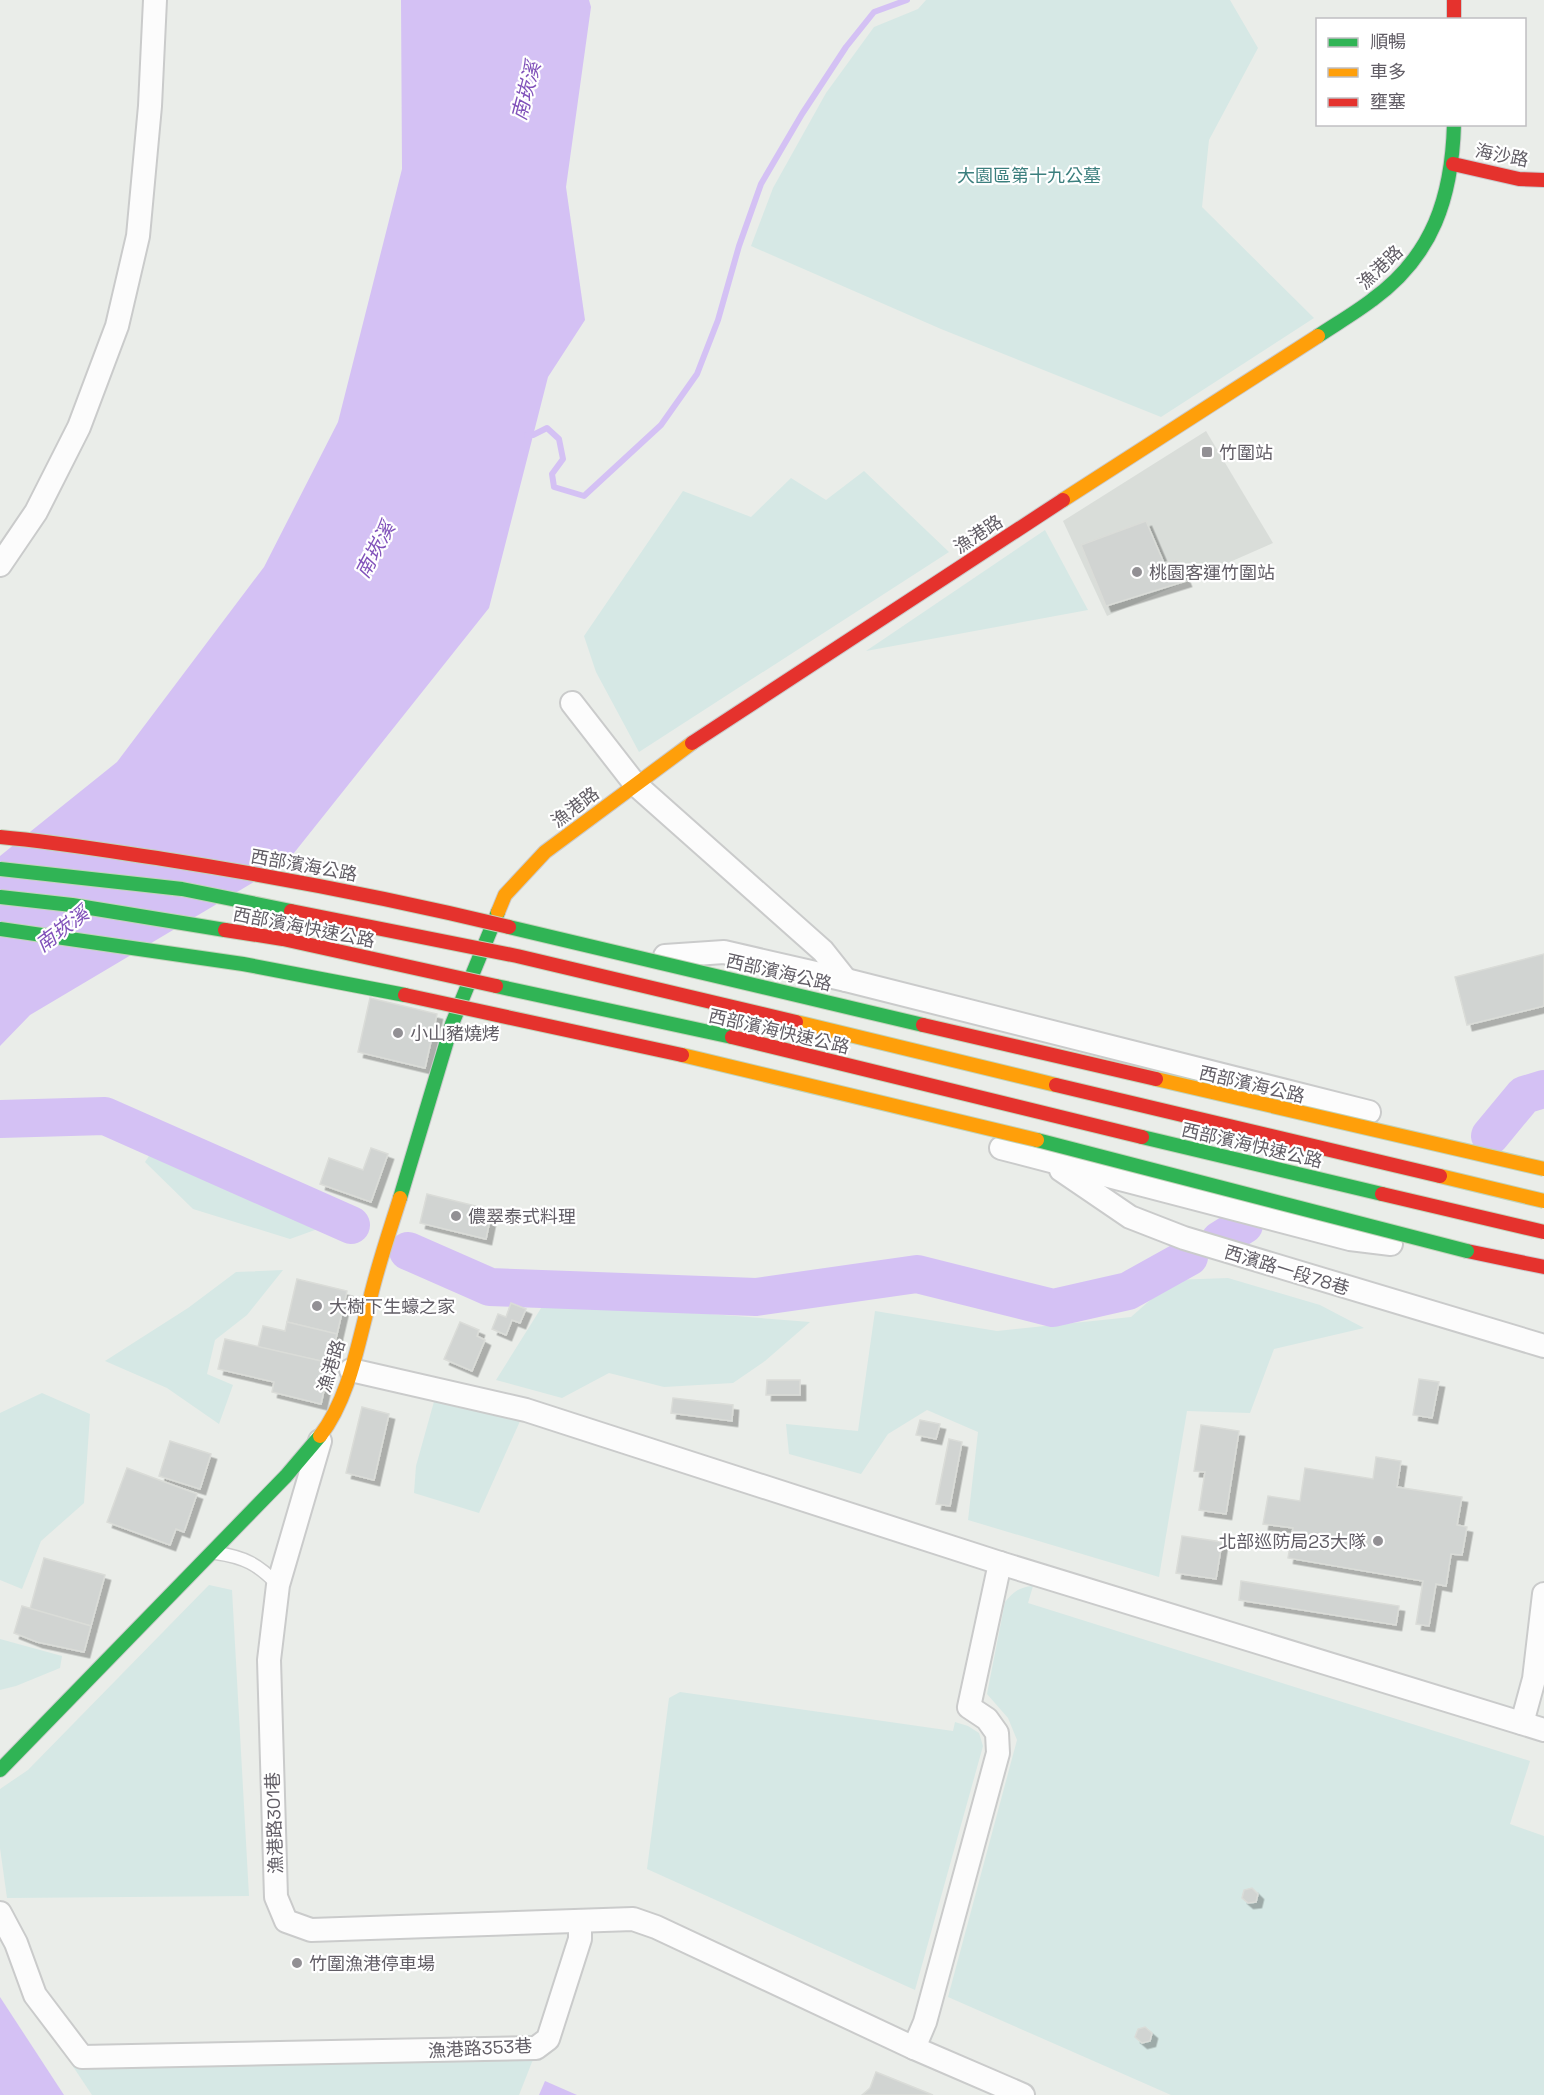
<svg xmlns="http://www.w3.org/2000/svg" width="1544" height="2095" font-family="'Space Grotesk','Noto Sans TC',sans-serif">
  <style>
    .industrial { fill: #d9ddd9 }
    .green { fill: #d6e8e5 }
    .water { fill: #d4c1f4 }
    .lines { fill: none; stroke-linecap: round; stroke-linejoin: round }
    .stream { stroke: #d4c1f4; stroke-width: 6 }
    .river { stroke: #d4c1f4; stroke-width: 38 }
    .building { fill: #d1d4d2; stroke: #dadcd8; stroke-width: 1.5; filter: url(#shadow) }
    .lane-casing { stroke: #cacbcb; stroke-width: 15 }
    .street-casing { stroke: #cacbcb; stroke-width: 26 }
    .fast-casing { stroke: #cacacb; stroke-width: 16 }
    .slow-casing { stroke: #cacacb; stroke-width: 16 }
    .jam-casing { stroke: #cacacb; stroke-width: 16 }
    .lane { stroke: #fcfcfc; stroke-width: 12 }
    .street { stroke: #fcfcfc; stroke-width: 22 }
    .fast { stroke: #30b455; stroke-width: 14 }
    .slow { stroke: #ff9f0a; stroke-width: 14 }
    .jam { stroke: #e5322d; stroke-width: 14 }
    .fast-bridge-casing { stroke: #c1d3b9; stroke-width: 16; stroke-linecap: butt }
    .slow-bridge-casing { stroke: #c1d3b9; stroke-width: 16; stroke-linecap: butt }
    .jam-bridge-casing { stroke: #c1d3b9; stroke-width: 16; stroke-linecap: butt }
    .fast-bridge { stroke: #30b455; stroke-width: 14 }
    .slow-bridge { stroke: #ff9f0a; stroke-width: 14 }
    .jam-bridge { stroke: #e5322d; stroke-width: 14 }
    .poi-dot { fill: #929094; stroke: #fff; stroke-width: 2 }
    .labels { text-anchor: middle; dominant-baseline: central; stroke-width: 4.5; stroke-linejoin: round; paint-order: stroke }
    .street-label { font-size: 18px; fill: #625e66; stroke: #fff }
    .park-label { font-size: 18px; fill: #3c7f7e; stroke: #fff }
    .poi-label { font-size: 18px; fill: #625e66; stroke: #fff; text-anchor: start }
    .water-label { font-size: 20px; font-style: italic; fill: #8152ba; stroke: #fff }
  </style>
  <defs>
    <filter id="shadow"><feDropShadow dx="5.5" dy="5.5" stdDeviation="0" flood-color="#0004"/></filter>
  </defs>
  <rect width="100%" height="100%" fill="#eaede9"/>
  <!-- industrial -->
  <polygon class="industrial" points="1206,431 1273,543 1107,616 1063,521"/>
  <!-- green -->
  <g class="green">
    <polygon points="926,0 1230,0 1258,48 1209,140 1202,207 1314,318 1161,417 941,329 751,246 773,188 826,93 874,27 918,9"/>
    <polygon points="864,471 949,552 639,752 596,672 584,636 683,491 751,517 791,478 826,500"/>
    <polygon points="1045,530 1088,610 866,651"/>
    <polygon points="155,1147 326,1226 290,1239 193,1209 145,1162"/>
    <polygon points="283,1270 247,1315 215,1340 207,1374 233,1385 219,1424 167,1388 105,1361 188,1308 236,1272"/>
    <polygon points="1228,1278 1320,1305 1364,1328 1274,1349 1250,1413 1187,1411 1159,1577 968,1520 978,1432 927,1410 888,1434 861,1474 789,1454 786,1424 858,1431 875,1311 997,1331 1131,1317 1173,1280"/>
    <polygon points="543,1305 710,1314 810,1322 765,1361 733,1383 664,1387 609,1373 562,1398 496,1380"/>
    <polygon points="42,1393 90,1414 84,1503 41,1541 22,1589 0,1580 0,1413"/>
    <polygon points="435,1398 521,1419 479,1513 414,1493 416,1466"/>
    <polygon points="209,1585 232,1590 249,1896 7,1898 0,1848 0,1789 28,1770"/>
    <path d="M1033,1586L1028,1603L1530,1761L1510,1824L1544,1836V2095H1171L948,1997L1017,1740L1008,1718L987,1694L1005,1602C1013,1592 1019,1587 1033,1586Z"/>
    <polygon points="0,1639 62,1656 60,1668 16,1686 0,1690"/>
    <polygon points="680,1692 953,1731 955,1722 968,1726 979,1733 983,1746 915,1990 647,1869 669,1698"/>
    <polygon points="536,2052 519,2095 92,2095 72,2065"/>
  </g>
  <!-- water -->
  <g class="water">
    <polygon points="401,0 589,0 591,7 566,187 585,320 548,377 489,608 286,863 30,1015 0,1046 0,856 117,762 264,567 338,422 402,169"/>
    <polygon points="0,1997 64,2095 0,2095"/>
    <polygon points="545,2081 577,2095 539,2095"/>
  </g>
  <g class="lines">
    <!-- stream -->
    <polyline class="stream" points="527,435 533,435 547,428 559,439 563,459 552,474 554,487 584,496 661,425 697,374 718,320 739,246 761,184 802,114 846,47 874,12 907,0"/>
    <!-- river -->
    <g class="river">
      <polyline points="0,1119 105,1116 351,1225"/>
      <polyline points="1490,1136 1524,1095 1544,1089"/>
      <polyline points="1220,1240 1244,1225"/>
      <polyline points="408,1251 490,1287 756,1297 917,1274 1053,1308 1128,1291 1189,1257"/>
    </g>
  </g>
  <!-- building -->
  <g class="building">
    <polygon points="1146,521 1164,563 1177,560 1186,581 1106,606 1081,545"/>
    <polygon points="1544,954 1544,1006 1467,1025 1455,977"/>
    <polygon points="370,998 437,1014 425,1068 358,1052"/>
    <polygon points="371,1148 388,1154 371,1202 320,1184 329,1158 363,1170"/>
    <polygon points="427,1194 492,1210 486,1239 420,1223"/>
    <polygon points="297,1279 347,1291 337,1334 287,1322"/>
    <polygon points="511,1303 526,1309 520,1323 512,1320 506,1335 492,1329 498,1314 506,1317"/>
    <polygon points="287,1322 337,1334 330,1363 258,1347 263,1326 285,1331"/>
    <polygon points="460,1322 479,1330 477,1336 485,1340 472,1371 444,1359"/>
    <polygon points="225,1339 330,1363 321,1404 272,1392 274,1382 218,1369"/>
    <polygon points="1419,1379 1439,1382 1432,1418 1413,1415"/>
    <polygon points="767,1380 800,1380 800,1395 766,1395"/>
    <polygon points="673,1398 733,1405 732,1421 671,1413"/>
    <polygon points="362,1407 389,1414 374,1480 346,1473"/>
    <polygon points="920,1420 940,1424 936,1439 916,1435"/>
    <polygon points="1201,1425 1239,1431 1226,1514 1199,1510 1205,1472 1194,1471"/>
    <polygon points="949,1439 962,1442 950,1506 936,1504"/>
    <polygon points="170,1441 211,1454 200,1489 159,1476"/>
    <polygon points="1376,1457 1401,1461 1397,1487 1462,1497 1457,1525 1467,1527 1462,1555 1451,1554 1446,1586 1436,1584 1429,1626 1416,1624 1423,1581 1288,1558 1293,1528 1263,1524 1268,1496 1300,1501 1305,1468 1373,1479"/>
    <polygon points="127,1468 197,1494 184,1532 176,1529 170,1545 107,1522"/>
    <polygon points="1182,1536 1222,1542 1216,1579 1176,1573"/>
    <polygon points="44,1558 105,1575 91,1626 30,1609"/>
    <polygon points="1241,1581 1399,1606 1396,1625 1239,1600"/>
    <polygon points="22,1606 91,1626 84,1652 37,1642 14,1633"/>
    <polygon points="1252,1888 1258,1894 1256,1902 1248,1903 1242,1898 1244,1890"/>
    <polygon points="1145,2027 1152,2033 1150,2041 1142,2043 1135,2037 1138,2029"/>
    <polygon points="876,2072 933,2095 862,2095 870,2088"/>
  </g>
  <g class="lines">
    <defs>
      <path id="lane" d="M216,1553C244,1557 258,1564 278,1585"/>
      <g id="street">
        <polyline points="0,565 36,512 79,427 117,326 138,236 150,106 155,0"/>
        <polyline points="572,703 635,784 823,951 846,980"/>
        <polyline points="665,956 724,952 846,980 1369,1112"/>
        <polyline points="1001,1148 1350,1239 1391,1244"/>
        <polyline points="1061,1170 1130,1217 1184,1238 1544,1346"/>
        <polyline points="351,1370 526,1410 1000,1563 1544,1730"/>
        <polyline points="320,1441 278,1585 269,1660 276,1897 286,1921 311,1930 633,1919 656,1927 914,2048 1023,2095"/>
        <polyline points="1522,1723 1534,1679 1544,1594"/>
        <polyline points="0,1913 16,1943 35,1995 82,2057 536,2048 548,2039 580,1939 580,1922"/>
        <polyline points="914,2048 925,2022 998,1753 997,1733 987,1719 969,1707 1000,1563"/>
      </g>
      <g id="fast">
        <path d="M1318,336C1336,324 1355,313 1372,300C1433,256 1452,197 1454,124"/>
        <polyline points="400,1198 452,1024 498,912"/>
        <polyline points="0,1770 286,1476 320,1436"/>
      </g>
      <g id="slow">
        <polyline points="1063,500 1318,336"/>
        <polyline points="498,912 505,895 545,852 692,743"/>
        <path d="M320,1436C350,1397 358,1342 371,1295C379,1262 390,1230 400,1198"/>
      </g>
      <g id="jam">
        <polyline points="1454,0 1454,20"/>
        <polyline points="1453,164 1519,179 1544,180"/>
        <polyline points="692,743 1063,500"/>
        <polyline points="1467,1251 1544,1267"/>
      </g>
    </defs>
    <!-- lane casing -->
    <use href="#lane" class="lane-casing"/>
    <!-- street casing -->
    <use href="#street" class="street-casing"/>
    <!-- fast casing -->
    <use href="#fast" class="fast-casing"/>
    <!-- slow casing -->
    <use href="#slow" class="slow-casing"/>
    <!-- jam casing -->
    <use href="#jam" class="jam-casing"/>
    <!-- lane -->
    <use href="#lane" class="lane"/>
    <!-- street -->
    <use href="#street" class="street"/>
    <!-- fast -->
    <use href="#fast" class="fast"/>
    <!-- slow -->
    <use href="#slow" class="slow"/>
    <!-- jam -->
    <use href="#jam" class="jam"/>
    <defs>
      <g id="fast-bridge">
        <polyline points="0,869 182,889 291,911"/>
        <polyline points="0,897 72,905 225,930"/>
        <polyline points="509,927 923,1025"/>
        <polyline points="0,929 243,964 405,995"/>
        <polyline points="496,986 732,1037"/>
        <polyline points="1142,1137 1382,1194"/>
        <polyline points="1037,1140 1467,1251"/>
      </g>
      <g id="slow-bridge">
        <polyline points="796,1022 1056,1085"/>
        <polyline points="682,1055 1037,1140"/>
        <polyline points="1156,1079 1544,1169"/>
        <polyline points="1440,1176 1544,1201"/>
      </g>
      <g id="jam-bridge">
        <path d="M0,837C55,842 109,851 163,859C279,877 394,899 509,927"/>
        <polyline points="291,911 517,956 796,1022"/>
        <polyline points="225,930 283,939 496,986"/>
        <polyline points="405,995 682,1055"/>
        <polyline points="923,1025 1156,1079"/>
        <polyline points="732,1037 1142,1137"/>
        <polyline points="1056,1085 1440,1176"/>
        <polyline points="1382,1194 1544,1232"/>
      </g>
    </defs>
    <!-- fast-bridge casing -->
    <use href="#fast-bridge" class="fast-bridge-casing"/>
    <!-- slow-bridge casing -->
    <use href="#slow-bridge" class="slow-bridge-casing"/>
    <!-- jam-bridge casing -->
    <use href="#jam-bridge" class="jam-bridge-casing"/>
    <!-- fast-bridge -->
    <use href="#fast-bridge" class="fast-bridge"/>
    <!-- slow-bridge -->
    <use href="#slow-bridge" class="slow-bridge"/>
    <!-- jam-bridge -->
    <use href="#jam-bridge" class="jam-bridge"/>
  </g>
  <!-- markers -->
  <g class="poi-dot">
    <rect x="1201" y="446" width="12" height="12" rx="3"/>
    <circle cx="1137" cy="572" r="6"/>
    <circle cx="398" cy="1033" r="6"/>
    <circle cx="456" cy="1216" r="6"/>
    <circle cx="317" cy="1306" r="6"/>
    <circle cx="1378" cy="1541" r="6"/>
    <circle cx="297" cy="1963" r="6"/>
  </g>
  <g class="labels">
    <!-- street labels -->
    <g class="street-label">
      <text transform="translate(1502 155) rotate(11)">海沙路</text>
      <text transform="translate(1380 267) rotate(-44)">漁港路</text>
      <text transform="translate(978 534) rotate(-33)">漁港路</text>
      <text transform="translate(575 807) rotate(-37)">漁港路</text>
      <text transform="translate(304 865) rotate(10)">西部濱海公路</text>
      <text transform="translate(304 927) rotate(11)">西部濱海快速公路</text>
      <text transform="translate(779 972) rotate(13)">西部濱海公路</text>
      <text transform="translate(779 1031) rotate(13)">西部濱海快速公路</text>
      <text transform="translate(1252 1084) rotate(13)">西部濱海公路</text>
      <text transform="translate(1252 1145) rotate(13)">西部濱海快速公路</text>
      <text transform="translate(1287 1270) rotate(17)">西濱路一段78巷</text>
      <text transform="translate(331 1366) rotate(-73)">漁港路</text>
      <text transform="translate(274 1823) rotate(-92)">漁港路301巷</text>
      <text transform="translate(480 2048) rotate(-3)">漁港路353巷</text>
    </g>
    <!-- park labels -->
    <g class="park-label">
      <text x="1029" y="175">大園區第十九公墓</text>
    </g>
    <!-- poi labels -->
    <g class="poi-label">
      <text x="1219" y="452">竹圍站</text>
      <text x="1149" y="572">桃園客運竹圍站</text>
      <text x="410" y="1033">小山豬燒烤</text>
      <text x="468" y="1216">儂翠泰式料理</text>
      <text x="329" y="1306">大樹下生蠔之家</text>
      <text x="1366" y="1541" text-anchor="end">北部巡防局23大隊</text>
      <text x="309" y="1963">竹圍漁港停車場</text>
    </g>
    <!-- water labels -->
    <g class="water-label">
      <text transform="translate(526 91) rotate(-75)">南崁溪</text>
      <text transform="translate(375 550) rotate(-62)">南崁溪</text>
      <text transform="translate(62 929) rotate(-37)">南崁溪</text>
    </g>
  </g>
  <!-- legend -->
  <rect x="1316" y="18" width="210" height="108" fill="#ffffff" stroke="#c0bfc2" stroke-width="1.5"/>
  <rect x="1328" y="38" width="30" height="9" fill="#30b455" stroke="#c0bfc2" stroke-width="1.5"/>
  <text x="1370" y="48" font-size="18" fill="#625e66">順暢</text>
  <rect x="1328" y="68" width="30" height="9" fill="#ff9f0a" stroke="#c0bfc2" stroke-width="1.5"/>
  <text x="1370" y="78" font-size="18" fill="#625e66">車多</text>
  <rect x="1328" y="98" width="30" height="9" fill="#e5322d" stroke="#c0bfc2" stroke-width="1.5"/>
  <text x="1370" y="108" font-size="18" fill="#625e66">壅塞</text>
</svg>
